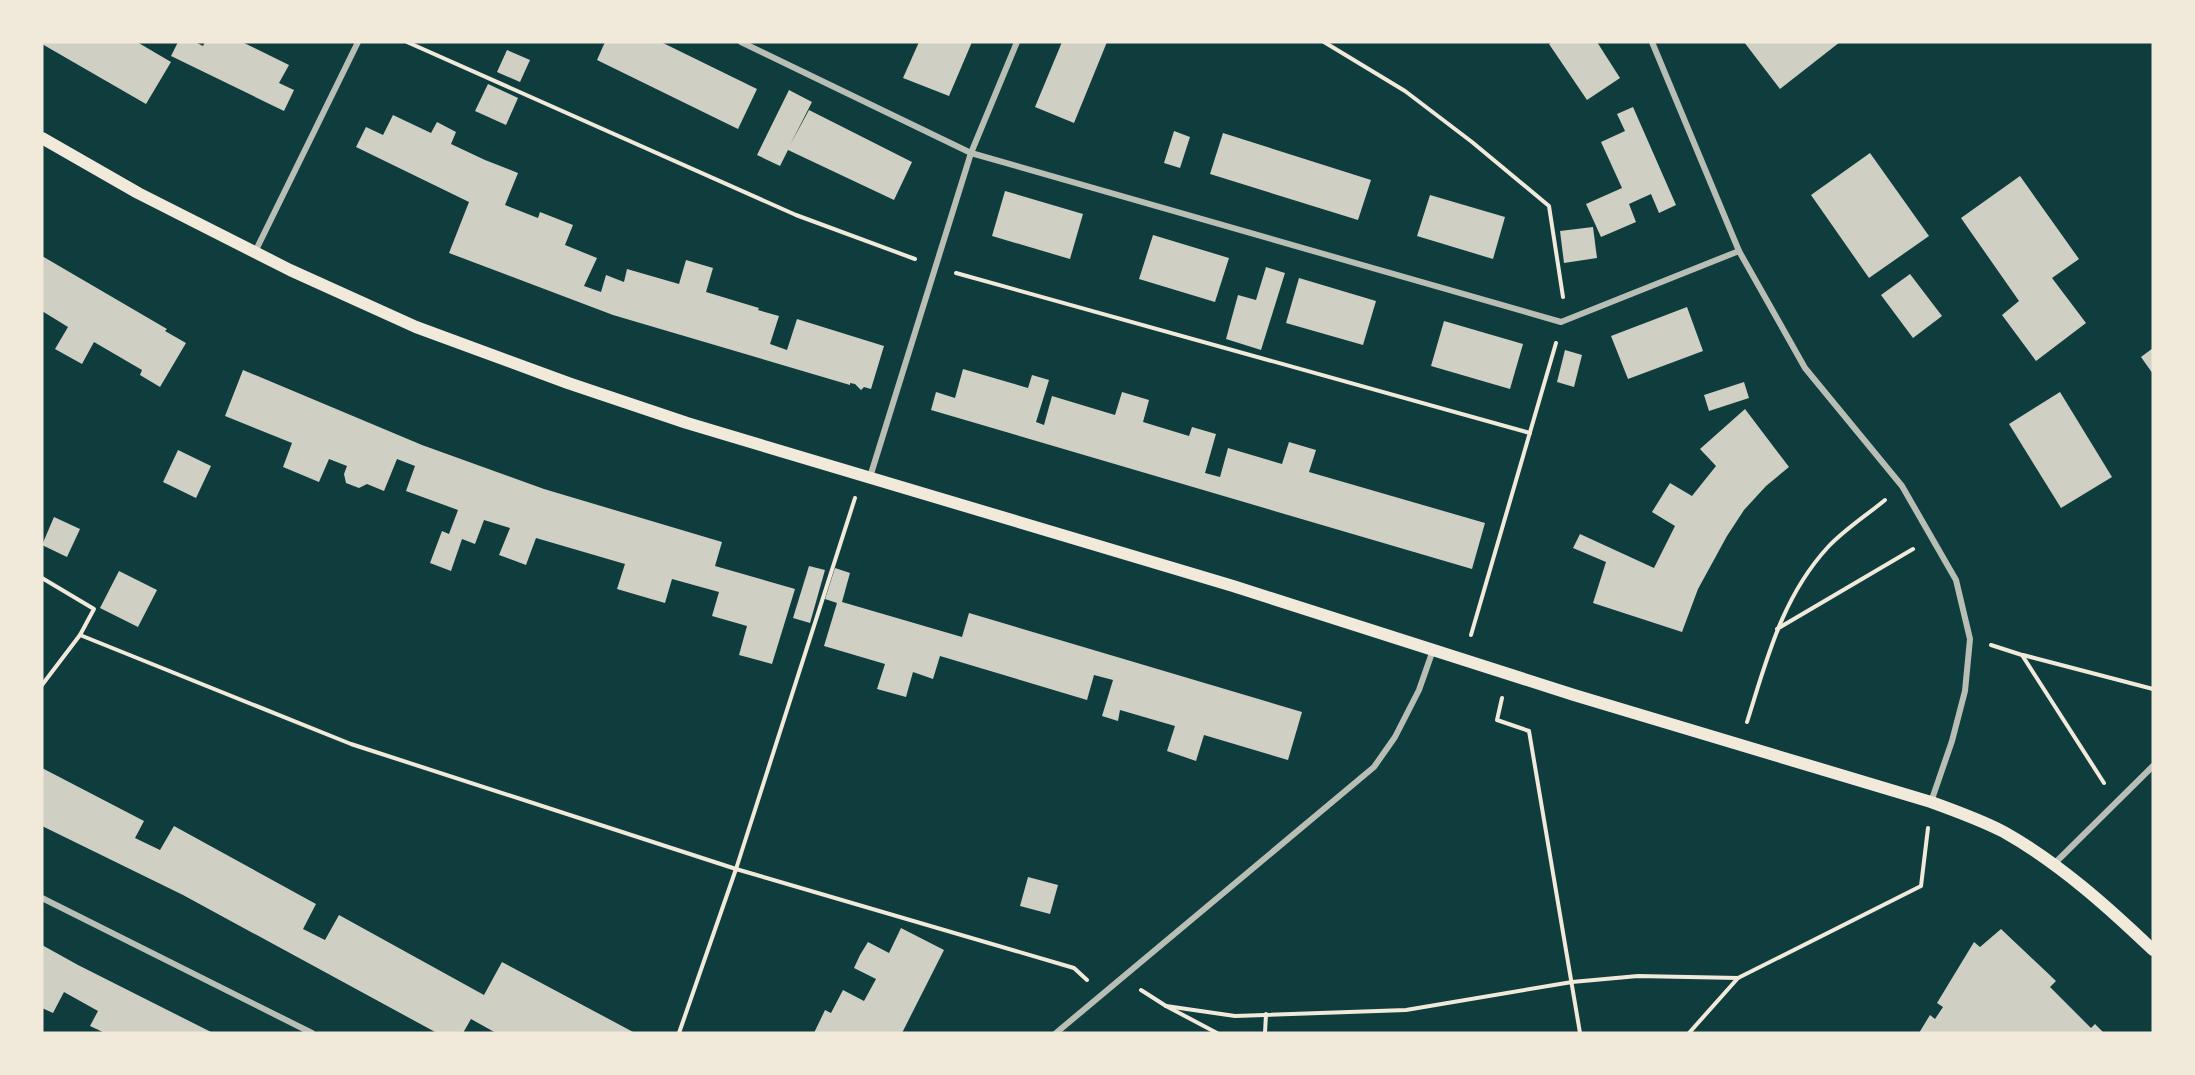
<svg xmlns="http://www.w3.org/2000/svg" width="2195" height="1075" font-family="Montserrat,sans-serif">
  <style>
    .building { fill: #cfcfc3 }
    .lines { fill: none; stroke-linecap: round; stroke-linejoin: round }
    .path { stroke: #f1e9da; stroke-width: 4 }
    .minor { stroke: #b8beb3; stroke-width: 6 }
    .secondary { stroke: #f1e9da; stroke-width: 12 }
  </style>
  <rect width="100%" height="100%" fill="#0f3d3e"/>
  <!-- building -->
  <g class="building">
    <polygon points="42,42 137,42 171,62 146,104 42,44"/>
    <polygon points="178,42 195,42 203,46 205,42 242,42 289,65 279,83 294,90 284,111 171,56"/>
    <polygon points="605,42 661,42 757,89 738,129 597,60"/>
    <polygon points="919,42 972,42 949,96 903,78"/>
    <polygon points="1062,42 1107,42 1074,123 1035,107"/>
    <polygon points="1552,42 1597,42 1620,78 1587,100 1549,44"/>
    <polygon points="1744,42 1840,42 1780,89"/>
    <polygon points="507,50 530,60 520,82 497,72"/>
    <polygon points="488,84 518,98 506,125 475,111"/>
    <polygon points="789,90 812,102 790,145 809,110 912,162 894,200 788,150 780,166 757,155"/>
    <polygon points="1633,107 1676,205 1659,213 1651,194 1629,204 1636,222 1601,237 1586,204 1622,188 1601,142 1625,131 1617,114"/>
    <polygon points="393,115 431,133 437,122 456,132 451,144 485,160 518,173 505,205 538,218 540,212 573,225 565,245 597,258 584,286 601,292 606,275 624,282 627,269 679,284 686,260 713,268 706,292 759,308 758,310 779,316 770,344 787,350 797,319 884,346 871,389 864,387 861,390 855,384 850,383 850,385 613,315 449,253 469,202 356,147 366,127 383,135"/>
    <polygon points="1174,131 1190,137 1180,168 1164,163"/>
    <polygon points="1223,133 1371,180 1358,220 1210,174"/>
    <polygon points="1870,153 1929,236 1869,278 1811,195"/>
    <polygon points="2020,176 2079,259 2052,278 2086,323 2036,361 2002,315 2019,301 1961,218"/>
    <polygon points="1005,191 1083,214 1070,259 992,236"/>
    <polygon points="1430,195 1505,217 1493,259 1417,236"/>
    <polygon points="1593,227 1597,258 1564,263 1560,231"/>
    <polygon points="1153,235 1229,258 1215,302 1139,279"/>
    <polygon points="42,256 167,329 165,331 186,343 160,387 140,375 142,370 94,342 82,364 55,349 68,327 42,311"/>
    <polygon points="1266,267 1285,273 1261,350 1226,339 1238,295 1256,300"/>
    <polygon points="1910,274 1942,316 1913,338 1881,295"/>
    <polygon points="1299,278 1376,301 1363,345 1286,323"/>
    <polygon points="1687,307 1703,351 1628,379 1611,336"/>
    <polygon points="1444,321 1523,344 1510,389 1431,366"/>
    <polygon points="2153,348 2153,374 2141,357"/>
    <polygon points="1565,350 1582,355 1574,387 1557,382"/>
    <polygon points="963,369 1028,388 1032,375 1049,380 1036,422 1044,425 1052,396 1115,415 1122,392 1149,400 1143,422 1189,436 1192,427 1216,434 1205,473 1220,477 1228,448 1282,464 1289,442 1316,450 1309,472 1485,523 1472,569 931,410 936,392 955,398"/>
    <polygon points="243,370 422,445 544,489 722,542 715,566 795,589 772,664 739,655 747,626 712,616 719,592 672,579 665,603 634,594 617,589 625,564 536,538 526,565 499,555 510,528 484,520 475,544 462,539 451,571 430,563 442,531 449,534 458,510 406,491 415,466 397,459 384,491 367,484 359,488 346,483 344,474 347,466 329,459 319,482 283,467 292,443 225,416"/>
    <polygon points="1744,382 1749,398 1709,411 1704,395"/>
    <polygon points="2060,392 2112,477 2061,508 2009,424"/>
    <polygon points="1745,409 1789,467 1766,486 1744,510 1727,536 1698,589 1682,632 1593,603 1606,562 1573,548 1580,534 1654,568 1675,526 1652,512 1670,483 1692,496 1716,466 1700,449"/>
    <polygon points="178,450 211,466 196,498 163,482"/>
    <polygon points="54,517 80,529 67,557 42,545"/>
    <polygon points="809,566 825,570 810,623 793,618"/>
    <polygon points="835,568 850,573 842,602 962,637 969,613 1302,712 1288,760 1204,735 1196,761 1167,751 1175,726 1120,710 1118,721 1102,716 1113,680 1094,675 1087,700 940,656 933,679 913,672 906,697 877,689 885,664 824,646 837,603 825,599"/>
    <polygon points="119,571 157,590 138,627 100,608"/>
    <polygon points="42,768 144,821 135,838 160,850 174,826 316,904 303,929 325,940 339,915 484,995 502,962 635,1033 496,1033 471,1019 463,1033 437,1033 183,895 42,826"/>
    <polygon points="1028,877 1058,885 1050,914 1020,906"/>
    <polygon points="901,928 944,950 902,1033 814,1033 825,1010 831,1013 843,990 864,1001 876,979 854,968 860,955 868,942 889,953"/>
    <polygon points="2001,929 2056,981 2050,987 2091,1028 2095,1024 2104,1033 1919,1033 1930,1015 1935,1019 1943,1007 1937,1003 1974,942 1980,947"/>
    <polygon points="42,945 78,965 213,1033 105,1033 90,1026 98,1011 64,992 53,1013 42,1008"/>
  </g>
  <g class="lines">
    <!-- path -->
    <g class="path">
      <polyline points="407,42 796,215 915,259"/>
      <polyline points="1324,42 1405,91 1472,142 1549,206 1563,297"/>
      <polyline points="956,273 1530,433"/>
      <polyline points="42,578 94,609 80,635 42,685"/>
      <polyline points="1777,629 1913,549"/>
      <polyline points="80,635 351,744 736,869 1074,968 1087,980"/>
      <polyline points="1471,635 1556,343"/>
      <polyline points="1991,645 2022,655 2104,783"/>
      <polyline points="2023,655 2153,689"/>
      <polyline points="1502,698 1497,720 1529,731 1580,1033"/>
      <path d="M1747,722C1767,659 1782,597 1828,547C1845,529 1867,515 1885,500"/>
      <polyline points="1141,990 1166,1006 1217,1033"/>
      <polyline points="1166,1006 1235,1016 1406,1010 1572,982 1638,976 1738,978 1921,886 1928,828"/>
      <polyline points="679,1033 736,869 855,498"/>
      <polyline points="1265,1033 1266,1014"/>
      <polyline points="1689,1033 1738,978"/>
    </g>
    <!-- minor -->
    <g class="minor">
      <polyline points="741,42 971,153 1561,322 1739,251"/>
      <polyline points="1652,42 1739,251 1805,368 1902,486 1956,580 1970,639 1965,691 1952,741 1931,802"/>
      <polyline points="255,252 358,42"/>
      <polyline points="870,477 971,153 1017,42"/>
      <polyline points="2054,864 2153,766"/>
      <polyline points="42,898 312,1033"/>
      <polyline points="1056,1033 1374,767 1395,737 1419,690 1433,650"/>
    </g>
    <!-- secondary -->
    <path class="secondary" d="M42,138L138,193L290,270L416,327L568,383L687,423L1233,586L1574,695L1931,802C1956,811 1981,820 2004,832C2059,863 2108,907 2153,950"/>
  </g>
  <!-- border -->
  <rect width="2195" height="1075" fill="none" stroke="#f1e9da" stroke-width="87"/>
</svg>
